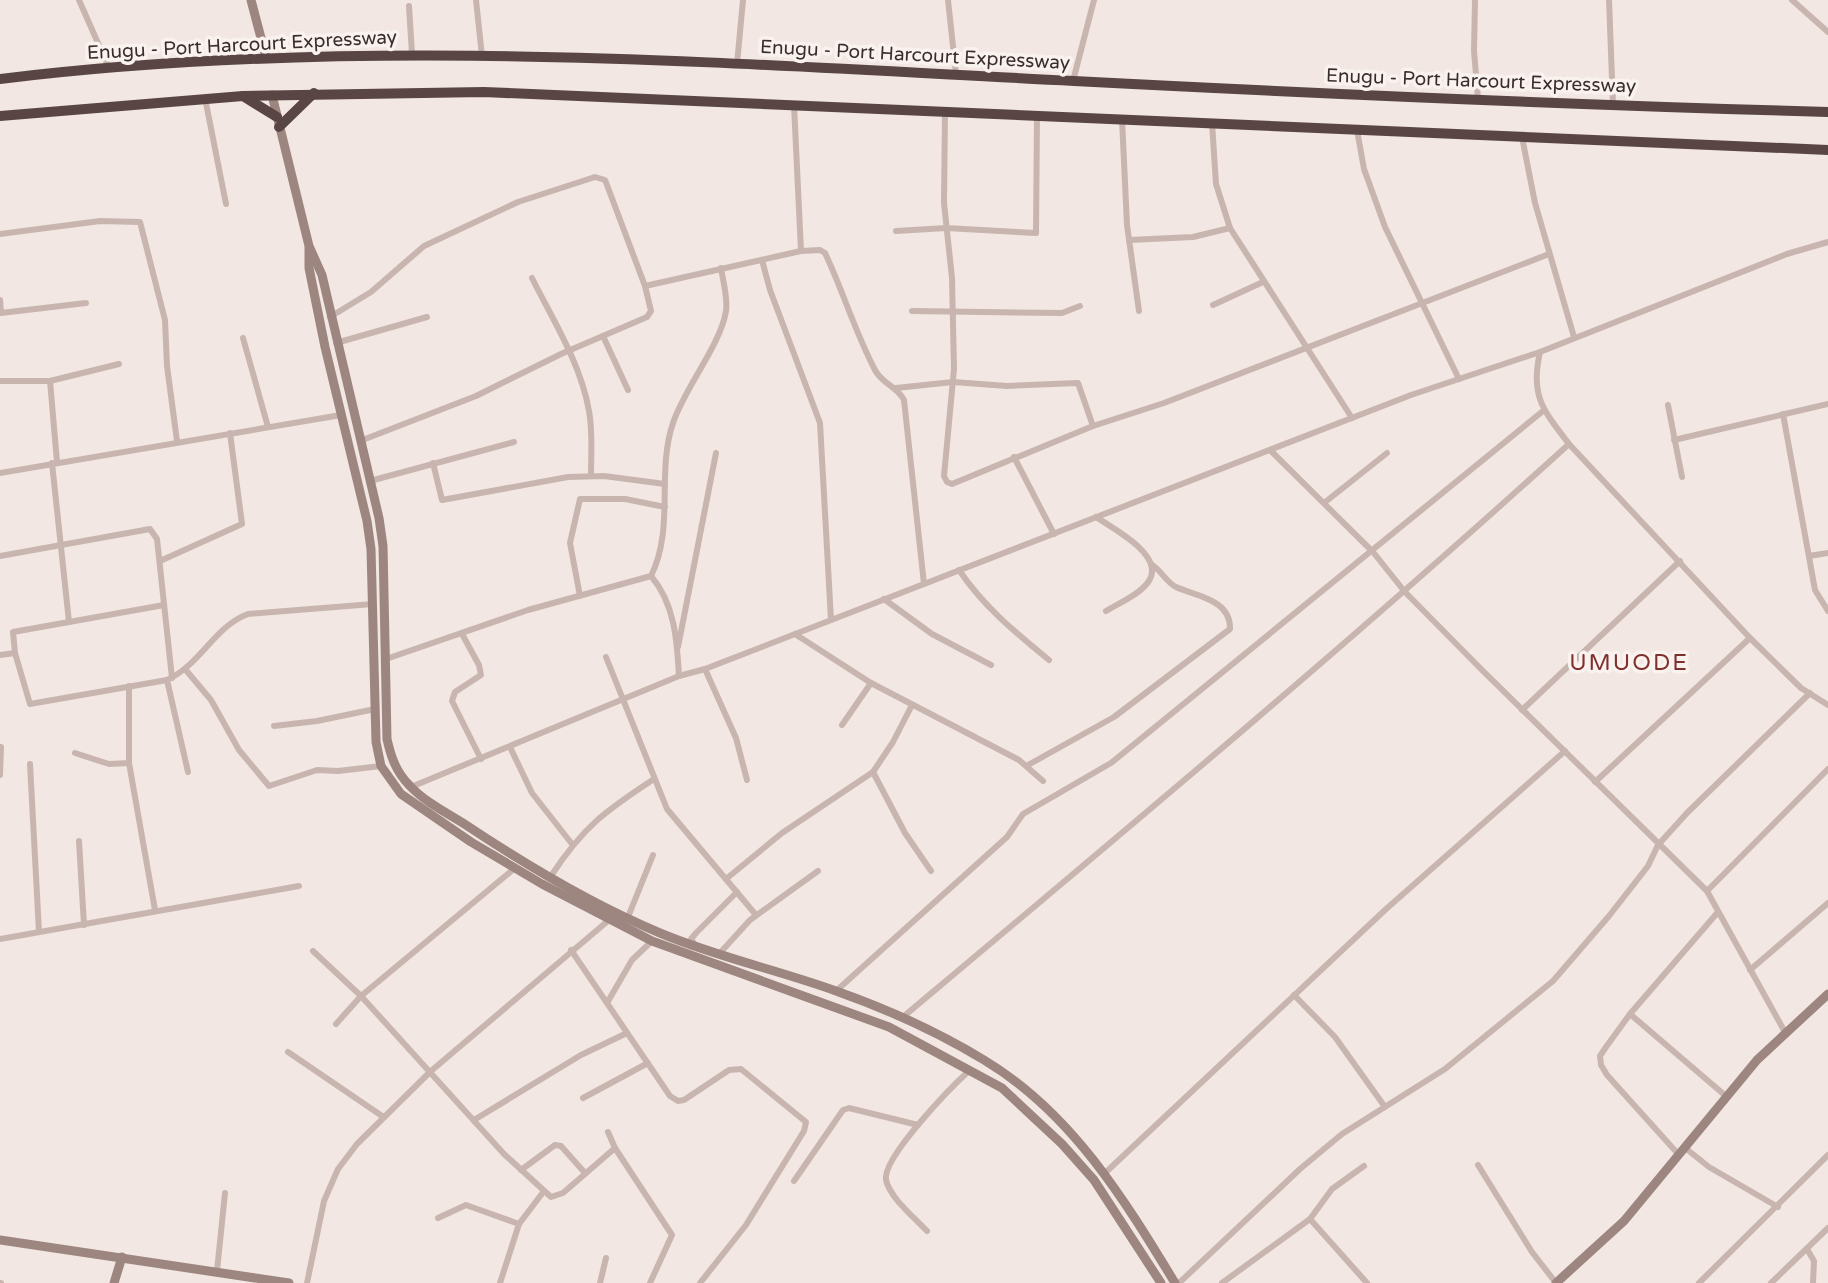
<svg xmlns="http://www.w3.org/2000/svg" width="1828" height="1283" font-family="'Varela Round',sans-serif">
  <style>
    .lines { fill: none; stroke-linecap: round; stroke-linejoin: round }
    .street { stroke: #c9b5af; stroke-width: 6 }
    .secondary { stroke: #9d8580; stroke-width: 9 }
    .highway { stroke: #594644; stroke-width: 10 }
    .labels { text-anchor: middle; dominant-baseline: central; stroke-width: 7; stroke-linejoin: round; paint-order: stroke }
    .street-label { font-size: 19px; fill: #392e2c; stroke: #f9f2ef }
    .quarter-label { font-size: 23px; letter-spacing: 2px; fill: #80302d; stroke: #f9f2ef }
  </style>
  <rect width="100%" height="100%" fill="#f2e7e2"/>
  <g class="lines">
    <!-- street -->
    <g class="street">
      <polyline points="79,0 109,68"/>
      <polyline points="476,0 482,56"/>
      <polyline points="948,0 956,74"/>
      <polyline points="1475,0 1474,51 1478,99"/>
      <polyline points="1609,0 1613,105"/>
      <polyline points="1792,0 1828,32"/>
      <polyline points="409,6 412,54"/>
      <polyline points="737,64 743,0"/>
      <polyline points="1073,81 1094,0"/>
      <polyline points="205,98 226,204"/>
      <polyline points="794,105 801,251"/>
      <polyline points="945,112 944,203 952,278 954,369 944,476 947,482 952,484 1093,426 1164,403 1549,254"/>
      <polyline points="1122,119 1127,225 1139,311"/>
      <polyline points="1212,123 1216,184 1230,228 1352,418"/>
      <polyline points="1357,130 1364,169 1385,227 1459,379"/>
      <polyline points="1522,137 1535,203 1574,337"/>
      <polyline points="896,231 946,228 1036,233 1037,116"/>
      <polyline points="0,234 100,221 140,222 165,320 167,366 177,441"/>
      <polyline points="1129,240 1193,237 1230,228"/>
      <path d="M1828,242L1787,254L1540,352C1530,396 1543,410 1569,444L1750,638L1801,688L1828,705"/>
      <polyline points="762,260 770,290 820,423 831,620"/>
      <path d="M532,278C553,320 581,364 589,411C593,433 591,454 591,476"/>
      <path d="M645,286L801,251L820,250L825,253C843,291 855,332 875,370C882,384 897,386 904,400L924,584"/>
      <polyline points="0,300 1,313 86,303"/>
      <polyline points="1213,305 1263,282"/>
      <polyline points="912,311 1062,313 1080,306"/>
      <polyline points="330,317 371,292 424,246 518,202 595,177 605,180 607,185 645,286 651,311 647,317 561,354 476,396 360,441"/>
      <polyline points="603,336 628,390"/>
      <polyline points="243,338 268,427"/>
      <polyline points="336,343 427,317"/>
      <polyline points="0,381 50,381 119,364"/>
      <polyline points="50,381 57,462"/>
      <polyline points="896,388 953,382 1007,386 1078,383 1093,426"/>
      <polyline points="1668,405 1682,477"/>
      <polyline points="1783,414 1815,590 1828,611"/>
      <polyline points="1674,440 1828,404"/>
      <polyline points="1270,450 1373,552 1405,592 1482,670 1707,891 1786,1034"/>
      <polyline points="1014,457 1054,534"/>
      <polyline points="52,463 69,622"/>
      <polyline points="433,463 442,500 568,477 604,476 665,484"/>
      <polyline points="0,473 341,415"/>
      <polyline points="370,481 514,442"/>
      <polyline points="1324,503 1387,453"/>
      <path d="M1096,517C1112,528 1163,554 1150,579C1143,593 1119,603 1106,611"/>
      <polyline points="0,556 150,529 157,539 172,678"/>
      <polyline points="1809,556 1828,553"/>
      <polyline points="160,561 242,524 230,433"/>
      <path d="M959,570C984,607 1015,632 1049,660"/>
      <path d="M651,576C675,604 677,641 679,676"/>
      <polyline points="580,596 570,543 580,499 625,499 665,507"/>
      <polyline points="884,599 932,634 991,665"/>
      <path d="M164,605L13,632L15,653L30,704L167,680C200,665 215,626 248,614L373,604"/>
      <polyline points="462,634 479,665 481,675 455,692 452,701 481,759"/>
      <polyline points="795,634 871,683 1019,760 1043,781"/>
      <polyline points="678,647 716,453"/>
      <polyline points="0,655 15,653"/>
      <polyline points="606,657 667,809 756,915"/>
      <path d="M386,659L528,610L651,576C675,528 656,473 673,423C684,389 721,344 726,311C728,298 723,281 721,268"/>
      <polyline points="185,669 211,700 239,750 269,786 317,770 338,771 381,766"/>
      <polyline points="705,669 736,738 747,780"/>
      <polyline points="167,680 188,772"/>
      <polyline points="129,686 129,763 155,910"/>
      <polyline points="1522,710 1680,561"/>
      <polyline points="842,725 871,683"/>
      <polyline points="274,726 317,721 375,709"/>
      <polyline points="510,747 532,793 572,844"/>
      <polyline points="75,753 109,764 129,763"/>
      <polyline points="30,764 39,932"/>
      <path d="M1028,765L1114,717L1230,629C1231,599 1195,596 1176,587C1166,582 1161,570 1151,564"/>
      <polyline points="873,772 905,833 931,871"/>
      <polyline points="0,775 1,747"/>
      <polyline points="1595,782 1750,638"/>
      <polyline points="411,787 679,676 705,669 1411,395 1540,352"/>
      <polyline points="79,841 84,925"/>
      <path d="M551,876C583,827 605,811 654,779"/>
      <polyline points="726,879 782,833 873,772 893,742 912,705"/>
      <polyline points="1707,891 1828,769"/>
      <polyline points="628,917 653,855"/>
      <polyline points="0,939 299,886"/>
      <polyline points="695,945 691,939 696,933 737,892"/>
      <polyline points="571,950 670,1096 678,1101 684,1100 729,1070 741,1069 806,1122 804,1131 746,1225 700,1283"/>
      <polyline points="313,951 361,996 504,1154 551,1197 563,1193 615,1148"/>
      <polyline points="719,954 750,920 818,871"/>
      <polyline points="1750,970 1828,903"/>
      <polyline points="836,991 1007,837 1023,814 1111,763 1543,411"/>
      <polyline points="1294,995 1335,1037 1385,1107"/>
      <polyline points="607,1003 632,960 652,941"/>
      <polyline points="1630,1014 1727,1097"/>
      <path d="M903,1017C1127,829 1352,641 1569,444"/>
      <polyline points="336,1024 361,996 515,868"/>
      <polyline points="288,1052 382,1116"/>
      <polyline points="583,1098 648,1063"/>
      <polyline points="474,1120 581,1055 627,1033"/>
      <polyline points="608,1132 615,1148 672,1235 650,1283"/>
      <polyline points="1684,1147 1709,1167 1778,1207"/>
      <polyline points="1679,1155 1607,1075 1601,1065 1600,1056 1606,1047 1630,1014 1718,912"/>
      <polyline points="1478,1165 1532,1252 1556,1283"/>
      <polyline points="521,1170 555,1145 561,1146 585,1173"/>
      <polyline points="1105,1173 1385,910 1565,751"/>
      <polyline points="794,1181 843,1110 849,1108 918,1125"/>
      <polyline points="438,1218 466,1205 519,1224"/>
      <polyline points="1310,1219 1367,1283"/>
      <path d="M927,1231C915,1218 890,1198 886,1180C882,1158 952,1086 970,1070"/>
      <polyline points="1807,1249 1814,1261 1813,1283"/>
      <polyline points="217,1271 225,1193"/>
      <polyline points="0,1283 1,1283"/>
      <polyline points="307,1283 324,1201 338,1169 357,1144 431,1071 609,920"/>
      <polyline points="500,1283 519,1224 544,1191"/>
      <polyline points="600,1283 606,1258"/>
      <polyline points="1179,1283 1300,1169 1342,1134 1445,1069 1553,981 1609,916 1648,866 1658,845 1687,813 1810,693"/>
      <polyline points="1222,1283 1310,1219 1332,1189 1364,1166"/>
      <polyline points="1699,1283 1828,1155"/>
      <polyline points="1771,1283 1828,1228"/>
    </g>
    <!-- secondary -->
    <g class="secondary">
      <polyline points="251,0 266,57"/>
      <path d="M272,95L309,246L322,275L379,518L383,546L387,739C391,757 396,772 410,786C425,802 447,813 466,825C526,865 593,905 660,933C717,957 778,970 836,991C887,1009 938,1032 984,1060C1071,1112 1124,1199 1175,1283"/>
      <polyline points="309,248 309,268 325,347 367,521 371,549 376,742 381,766 401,794 471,842 542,884 652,941 889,1027 1002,1088 1062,1144 1094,1180 1161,1283"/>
      <polyline points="0,1240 289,1283"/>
      <polyline points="114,1283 122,1257"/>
      <polyline points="1556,1283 1624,1221 1757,1060 1828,994"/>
    </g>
    <!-- highway -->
    <g class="highway">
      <path d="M0,79C357,35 717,63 1074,81C1325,94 1577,105 1828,112"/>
      <polyline points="243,96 277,117"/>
      <polyline points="0,116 243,96 484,92 1828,150"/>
      <polyline points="279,127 314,93"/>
    </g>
  </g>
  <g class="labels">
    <!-- street labels -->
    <g class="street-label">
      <text transform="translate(242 45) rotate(-3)">Enugu - Port Harcourt Expressway</text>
      <text transform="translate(915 55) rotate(3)">Enugu - Port Harcourt Expressway</text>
      <text transform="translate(1481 81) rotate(2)">Enugu - Port Harcourt Expressway</text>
    </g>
    <!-- quarter labels -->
    <g class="quarter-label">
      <text x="1629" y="663">UMUODE</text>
    </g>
  </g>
</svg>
